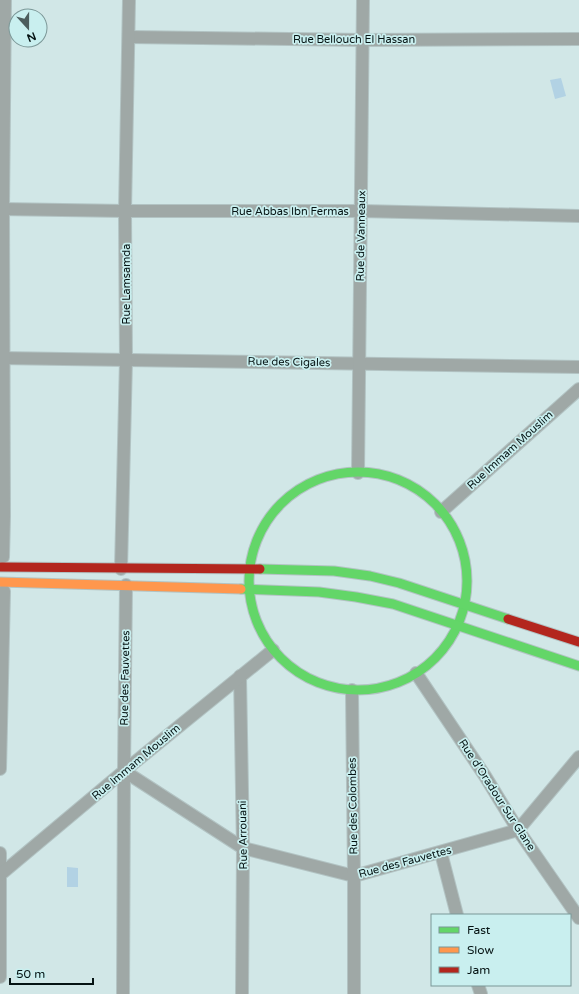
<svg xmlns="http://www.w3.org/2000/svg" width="579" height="994" font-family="'Varela Round',sans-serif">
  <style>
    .water { fill: #b2d2e4 }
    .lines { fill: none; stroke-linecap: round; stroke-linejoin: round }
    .street-casing { stroke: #b2c3c3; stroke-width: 14 }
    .fast-casing { stroke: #b2c3c3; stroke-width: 11 }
    .slow-casing { stroke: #b2c3c3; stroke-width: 11 }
    .jam-casing { stroke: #b2c3c3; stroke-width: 11 }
    .street { stroke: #9fa8a6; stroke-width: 12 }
    .fast { stroke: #63d668; stroke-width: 9 }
    .slow { stroke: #ff974d; stroke-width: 9 }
    .jam { stroke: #b3261e; stroke-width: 9 }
    .labels { text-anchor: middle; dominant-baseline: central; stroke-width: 3.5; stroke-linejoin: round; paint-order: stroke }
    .street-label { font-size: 11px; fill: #051313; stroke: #c9efef }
  </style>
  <rect width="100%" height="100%" fill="#d1e7e7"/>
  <!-- water -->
  <g class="water">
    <polygon points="561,78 566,96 555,99 550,80"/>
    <polygon points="67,867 78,868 78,887 67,887"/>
  </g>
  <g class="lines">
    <defs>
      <g id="street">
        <polyline points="129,37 363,40 579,39"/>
        <polyline points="0,209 125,211 361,211 579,216"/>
        <polyline points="0,358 579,367"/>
        <polyline points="358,473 363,0"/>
        <polyline points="441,512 579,389"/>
        <polyline points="3,557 4,516 3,209 5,0"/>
        <polyline points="121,569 126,360 125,211 129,0"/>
        <polyline points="126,585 124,771 243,848 354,876 518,830 579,757"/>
        <polyline points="416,673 485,776 518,830 579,918"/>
        <polyline points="240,676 243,848 242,994"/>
        <polyline points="352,690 354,876 354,994"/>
        <polyline points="0,769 4,591"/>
        <polyline points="0,853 0,977"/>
        <polyline points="441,853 457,915"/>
        <polyline points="0,875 124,771 273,650"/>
        <polyline points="478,985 481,994"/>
        <polyline points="123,994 124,771"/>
      </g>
      <g id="fast">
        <circle cx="358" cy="581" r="109"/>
        <polyline points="260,569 334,571 370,576 399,583 508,619"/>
        <polyline points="241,589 319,592 356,597 393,604 579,666"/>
      </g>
      <polyline id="slow" points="0,582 241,589"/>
      <g id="jam">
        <polyline points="0,567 260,569"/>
        <polyline points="508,619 579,642"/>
      </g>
    </defs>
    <!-- street casing -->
    <use href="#street" class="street-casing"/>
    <!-- fast casing -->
    <use href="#fast" class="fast-casing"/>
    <!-- slow casing -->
    <use href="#slow" class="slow-casing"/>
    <!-- jam casing -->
    <use href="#jam" class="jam-casing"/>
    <!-- street -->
    <use href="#street" class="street"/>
    <!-- fast -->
    <use href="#fast" class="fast"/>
    <!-- slow -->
    <use href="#slow" class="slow"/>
    <!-- jam -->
    <use href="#jam" class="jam"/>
  </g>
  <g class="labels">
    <!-- street labels -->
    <g class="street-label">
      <text x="354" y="39">Rue Bellouch El Hassan</text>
      <text x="290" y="211">Rue Abbas Ibn Fermas</text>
      <text transform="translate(361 236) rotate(-89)">Rue de Vanneaux</text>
      <text transform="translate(126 284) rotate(-90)">Rue Lamsamda</text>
      <text transform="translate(289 362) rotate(1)">Rue des Cigales</text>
      <text transform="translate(510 450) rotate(-42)">Rue Immam Mouslim</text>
      <text transform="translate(125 678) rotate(-89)">Rue des Fauvettes</text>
      <text transform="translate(136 762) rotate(-40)">Rue Immam Mouslim</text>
      <text transform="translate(497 795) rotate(57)">Rue d'Oradour Sur Glane</text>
      <text transform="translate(353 806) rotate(-91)">Rue des Colombes</text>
      <text transform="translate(243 835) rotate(-91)">Rue Arrouani</text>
      <text transform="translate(405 862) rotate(-15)">Rue des Fauvettes</text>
    </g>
  </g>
  <!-- legend -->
  <rect x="431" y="914" width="140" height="72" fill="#c9efef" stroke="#7b9797"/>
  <rect x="439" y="927" width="20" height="6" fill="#63d668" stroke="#7b9797"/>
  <text x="467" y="934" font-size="12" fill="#051313">Fast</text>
  <rect x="439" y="947" width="20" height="6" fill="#ff974d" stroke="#7b9797"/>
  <text x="467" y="954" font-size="12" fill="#051313">Slow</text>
  <rect x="439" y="967" width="20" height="6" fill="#b3261e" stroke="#7b9797"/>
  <text x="467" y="974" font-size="12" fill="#051313">Jam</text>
  <!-- north arrow -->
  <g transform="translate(28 28) rotate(159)"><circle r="19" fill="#c9efef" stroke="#7b9797"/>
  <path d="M0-3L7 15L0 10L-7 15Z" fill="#4c5d5d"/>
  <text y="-6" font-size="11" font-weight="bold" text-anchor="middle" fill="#051313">N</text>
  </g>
  <!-- scale -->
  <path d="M10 978v6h83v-6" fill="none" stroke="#051313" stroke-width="2"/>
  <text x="16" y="978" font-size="12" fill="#051313" stroke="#c9efef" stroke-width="3" paint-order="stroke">50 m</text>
</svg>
